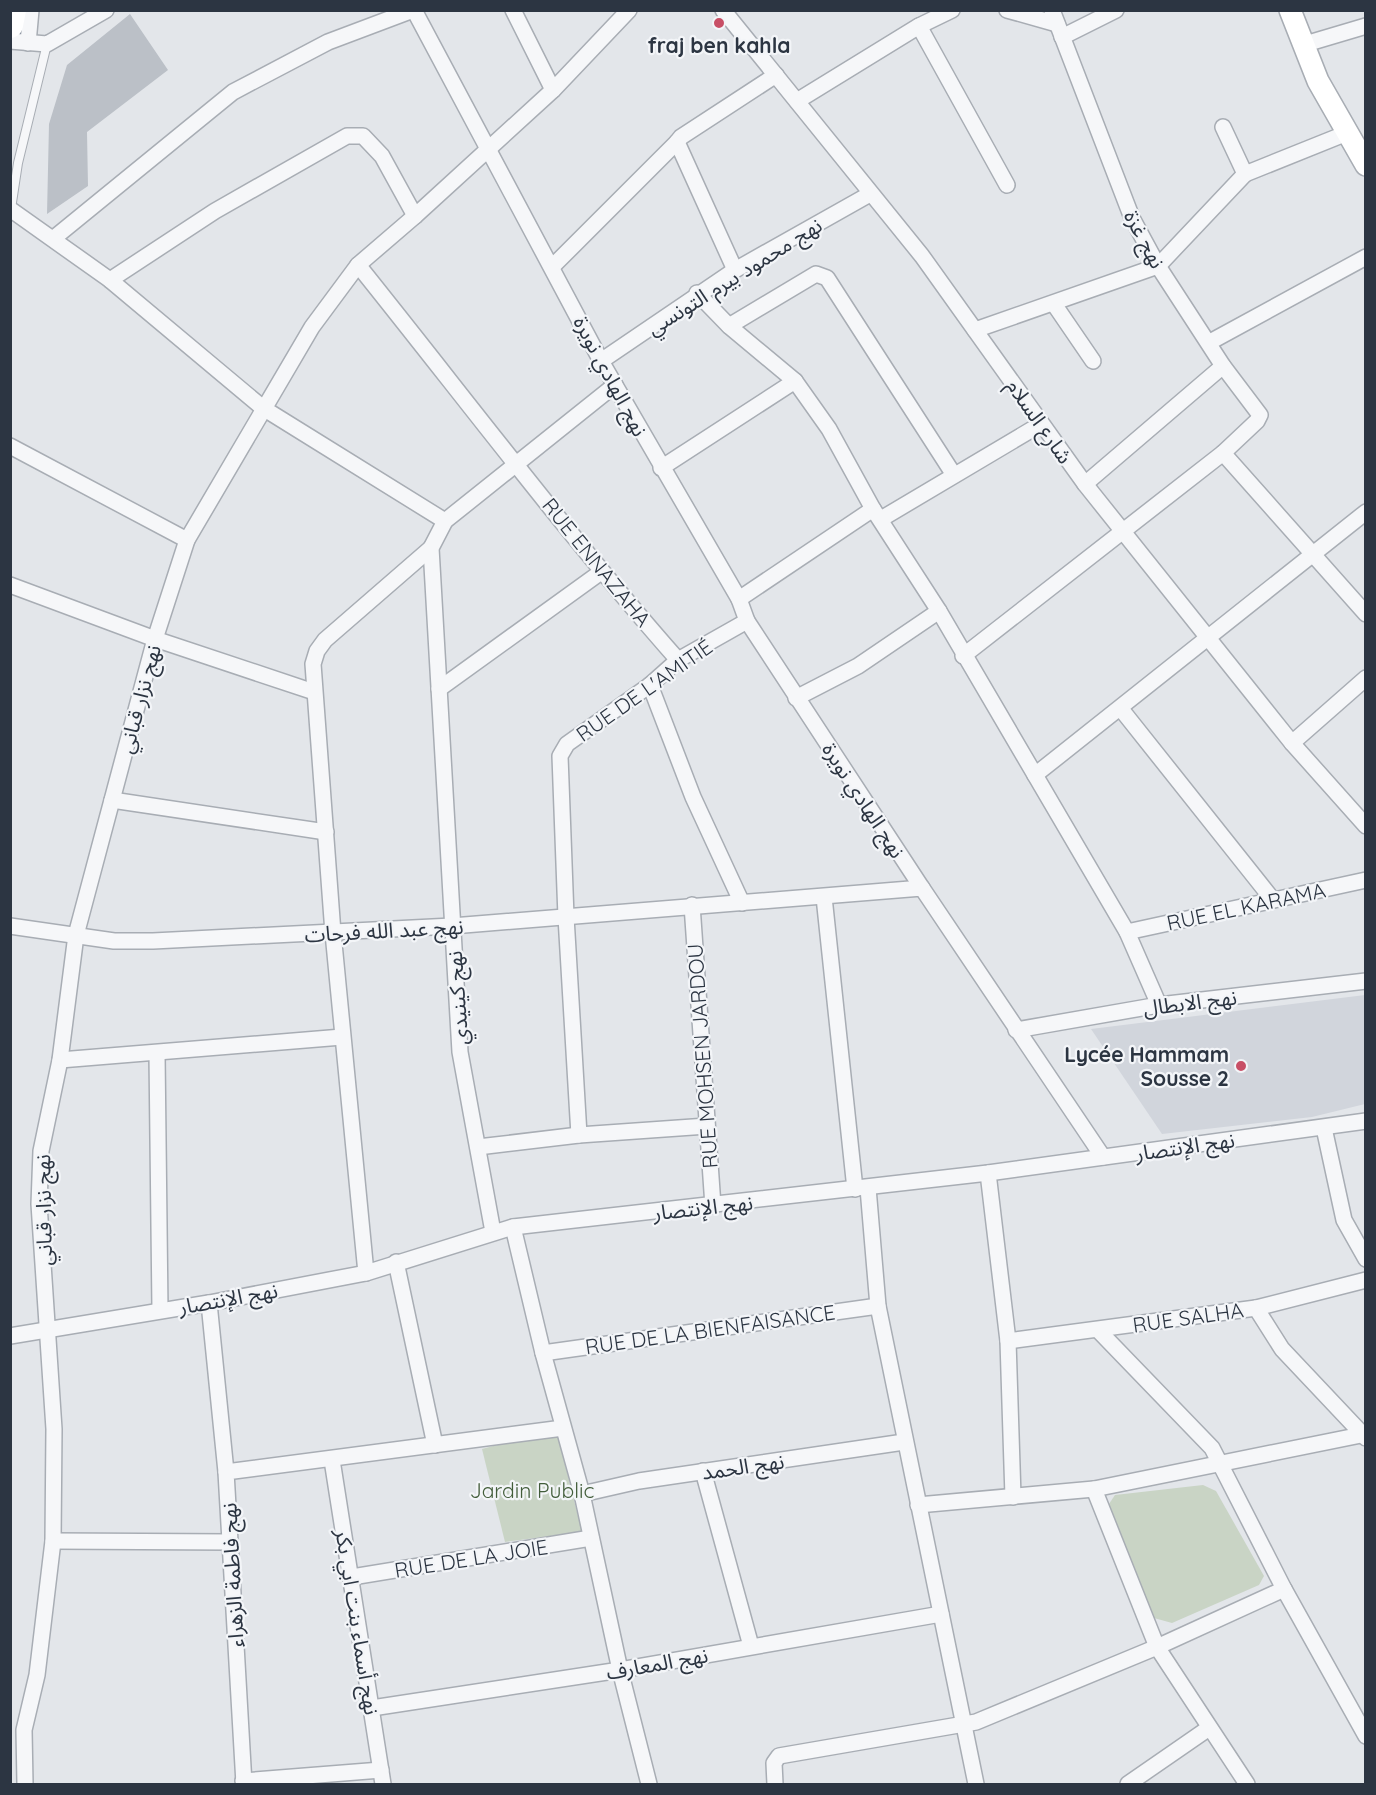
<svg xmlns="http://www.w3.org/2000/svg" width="1376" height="1795" font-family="Quicksand,'Noto Sans Arabic',sans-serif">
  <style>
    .built { fill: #d1d5dc }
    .green { fill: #c9d4c5 }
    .building { fill: #bbc0c7 }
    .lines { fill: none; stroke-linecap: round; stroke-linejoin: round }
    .service-casing { stroke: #a8adb4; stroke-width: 10 }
    .minor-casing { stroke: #a8adb4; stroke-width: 18 }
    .secondary-casing { stroke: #a8adb4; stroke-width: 24 }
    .trunk-casing { stroke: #8b94a0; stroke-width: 28 }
    .service { stroke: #f6f7f9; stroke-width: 8 }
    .minor { stroke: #f6f7f9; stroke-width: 15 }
    .secondary { stroke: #fff; stroke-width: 21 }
    .trunk { stroke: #fff; stroke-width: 26 }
    .poi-dot { fill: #c84f66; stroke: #f3f5f8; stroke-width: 2 }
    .labels { text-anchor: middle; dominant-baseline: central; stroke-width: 4.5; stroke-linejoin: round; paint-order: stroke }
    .poi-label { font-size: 21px; font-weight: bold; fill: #2c3542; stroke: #f3f5f8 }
    .street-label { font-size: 21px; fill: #2c3542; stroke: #f3f5f8 }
    .park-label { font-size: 21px; fill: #425d3a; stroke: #f3f5f8 }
  </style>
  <rect width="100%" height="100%" fill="#e3e6ea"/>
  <!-- built -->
  <polygon class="built" points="1365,995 1365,1104 1312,1117 1162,1134 1091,1029"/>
  <!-- green -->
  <g class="green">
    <polygon points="556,1429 582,1532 505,1542 482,1449"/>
    <polygon points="1203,1485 1216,1491 1264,1576 1259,1585 1172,1623 1154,1618 1109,1504 1115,1495"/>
  </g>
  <!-- building -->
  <polygon class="building" points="130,14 168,70 87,132 88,186 47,214 49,124 67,65"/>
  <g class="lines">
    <defs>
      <polyline id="service" points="11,209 18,163 47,44"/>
      <g id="minor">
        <polyline points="414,10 601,361 739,599 747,621 678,660 650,685 567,744 560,756 566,917 579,1135"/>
        <polyline points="513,10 553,90"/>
        <polyline points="723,10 922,256 1085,484 1292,743 1366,826"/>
        <polyline points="1007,10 1057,24"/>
        <polyline points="919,26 1007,185"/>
        <polyline points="1062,37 1116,10"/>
        <polyline points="10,41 47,44 106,10"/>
        <polyline points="28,43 31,10"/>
        <polyline points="1302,45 1366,26"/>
        <polyline points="797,101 919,26 952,10"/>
        <polyline points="1245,174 1347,133"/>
        <polyline points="10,209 110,280 263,408 445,521"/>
        <polyline points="54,238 233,92 328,42 413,10"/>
        <path d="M358,265C464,397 566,533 678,660"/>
        <polyline points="553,266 677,142"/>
        <polyline points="735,270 677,142 681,137 776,75"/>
        <polyline points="110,280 215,211 347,136 363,136 382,156 415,216"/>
        <polyline points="697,293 729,326 795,381 829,429 873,509 939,611 1127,932 1159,1005"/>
        <polyline points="1054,304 1093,361"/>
        <polyline points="729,326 816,274 827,278 954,475"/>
        <polyline points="975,330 1158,266 1245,174 1223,127"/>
        <polyline points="1210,342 1366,257"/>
        <polyline points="601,361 735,270 870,194"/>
        <polyline points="10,446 187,540"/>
        <polyline points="1223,453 1366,614"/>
        <polyline points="661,468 795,381"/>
        <polyline points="1085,484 1223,366"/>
        <polyline points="881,519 1041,424"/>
        <polyline points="10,585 155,639 314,692"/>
        <polyline points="739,599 873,509"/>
        <polyline points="747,621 922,888"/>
        <polyline points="963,656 1223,453 1257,421 1260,415 1223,366 1158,266 1132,218 1052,10"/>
        <polyline points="650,685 693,797 742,903"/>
        <polyline points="439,689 601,572"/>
        <polyline points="796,698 858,666 939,611"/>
        <polyline points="1121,709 1273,900"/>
        <polyline points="1292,743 1366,678"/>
        <polyline points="1035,775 1366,512"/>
        <polyline points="112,800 326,832"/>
        <polyline points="824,897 855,1189"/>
        <polyline points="692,905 713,1206"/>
        <polyline points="10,926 114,941 153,941 452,926 922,888 1103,1157"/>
        <polyline points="1127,932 1366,880"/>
        <polyline points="1016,1030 1159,1005 1366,981"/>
        <polyline points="157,1054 160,1310"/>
        <polyline points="60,1060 342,1037"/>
        <polyline points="1324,1128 1344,1220 1366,1259"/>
        <polyline points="478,1147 579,1135 707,1126"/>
        <polyline points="988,1173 1008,1341 1013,1497"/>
        <polyline points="868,1188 878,1306 976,1784"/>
        <polyline points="513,1227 543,1353 582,1494 620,1670 649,1784"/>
        <polyline points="493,1232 460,1052 431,548 445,521 615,385"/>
        <polyline points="396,1262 435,1445"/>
        <polyline points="366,1273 333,933 313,664 317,651 325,640 431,548"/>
        <polyline points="209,1303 226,1472"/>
        <polyline points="1256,1308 1282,1349 1366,1438"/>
        <polyline points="1098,1330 1212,1448 1284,1589 1366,1736"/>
        <polyline points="10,1336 209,1303 366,1273 513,1227 988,1173 1366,1121"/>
        <polyline points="1008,1341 1256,1308 1366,1280"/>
        <polyline points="543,1353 878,1306"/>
        <polyline points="332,1460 383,1784"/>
        <polyline points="703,1471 751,1646"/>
        <polyline points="1094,1489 1157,1647 1247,1784"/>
        <polyline points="582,1494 639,1481 904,1442"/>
        <polyline points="918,1505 1094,1489 1366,1434"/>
        <polyline points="53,1541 230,1542"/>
        <polyline points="352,1577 591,1538"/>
        <polyline points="372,1708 620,1670 941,1614"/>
        <polyline points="243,1781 381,1770"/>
        <polyline points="25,1784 24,1730 37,1675 53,1541 54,1429 39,1204 41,1151 60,1060 76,935 155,639 187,540 312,327 358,265 415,216 553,90 629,10"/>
        <polyline points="244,1784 226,1472 563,1428"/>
        <polyline points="775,1784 774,1763 779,1756 976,1722 1157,1647 1284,1589"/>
        <polyline points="1128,1784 1209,1728"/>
      </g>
      <polyline id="secondary" points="1290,10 1318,81 1366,165"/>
      <polyline id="trunk" points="10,25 13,10"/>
    </defs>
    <!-- service casing -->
    <use href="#service" class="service-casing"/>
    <!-- minor casing -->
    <use href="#minor" class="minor-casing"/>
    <!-- secondary casing -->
    <use href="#secondary" class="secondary-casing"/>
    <!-- trunk casing -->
    <use href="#trunk" class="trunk-casing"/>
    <!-- service -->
    <use href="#service" class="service"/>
    <!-- minor -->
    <use href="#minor" class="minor"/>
    <!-- secondary -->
    <use href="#secondary" class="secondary"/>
    <!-- trunk -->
    <use href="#trunk" class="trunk"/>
  </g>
  <!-- markers -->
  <g class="poi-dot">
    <circle cx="719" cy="23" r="6"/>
    <circle cx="1241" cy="1066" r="6"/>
  </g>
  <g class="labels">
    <!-- poi labels -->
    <g class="poi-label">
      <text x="719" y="45">fraj ben kahla</text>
      <text x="1229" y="1054" text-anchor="end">Lycée Hammam<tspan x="1229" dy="24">Sousse 2</tspan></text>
    </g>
    <!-- street labels -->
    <g class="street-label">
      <text transform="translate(1145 239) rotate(62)">نهج غزة</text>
      <text transform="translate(734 276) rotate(-32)">نهج محمود بيرم التونسي</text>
      <text transform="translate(611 376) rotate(62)">نهج الهادي نويرة</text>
      <text transform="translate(1040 421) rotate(55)">شارع السلام</text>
      <text transform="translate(597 562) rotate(51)">RUE ENNAZAHA</text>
      <text transform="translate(644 690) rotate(-35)">RUE DE L'AMITIÉ</text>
      <text transform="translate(139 699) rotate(-75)">نهج نزار قباني</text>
      <text transform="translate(864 800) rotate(57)">نهج الهادي نويرة</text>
      <text transform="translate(1246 906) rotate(-12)">RUE EL KARAMA</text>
      <text transform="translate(384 930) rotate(-3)">نهج عبد الله فرحات</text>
      <text transform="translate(457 998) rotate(-94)">نهج كينيدي</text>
      <text transform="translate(1190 1002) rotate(-7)">نهج الابطال</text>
      <text transform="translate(702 1056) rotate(-94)">RUE MOHSEN JARDOU</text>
      <text transform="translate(1185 1146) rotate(-8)">نهج الإنتصار</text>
      <text transform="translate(703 1207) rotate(-6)">نهج الإنتصار</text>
      <text transform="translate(43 1210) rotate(-91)">نهج نزار قباني</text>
      <text transform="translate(228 1298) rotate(-10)">نهج الإنتصار</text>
      <text transform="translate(1188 1317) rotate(-8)">RUE SALHA</text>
      <text transform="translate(710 1329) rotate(-8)">RUE DE LA BIENFAISANCE</text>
      <text transform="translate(743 1466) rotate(-8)">نهج الحمد</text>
      <text transform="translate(471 1558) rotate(-9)">RUE DE LA JOIE</text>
      <text transform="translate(232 1575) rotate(-93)">نهج فاطمة الزهراء</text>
      <text transform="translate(358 1622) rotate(81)">نهج أسماء بنت ابي بكر</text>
      <text transform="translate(657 1663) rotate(-10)">نهج المعارف</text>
    </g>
    <!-- park labels -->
    <g class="park-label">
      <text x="532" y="1490">Jardin Public</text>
    </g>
  </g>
  <!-- border -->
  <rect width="1376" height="1795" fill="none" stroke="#2c3542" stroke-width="24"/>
</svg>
